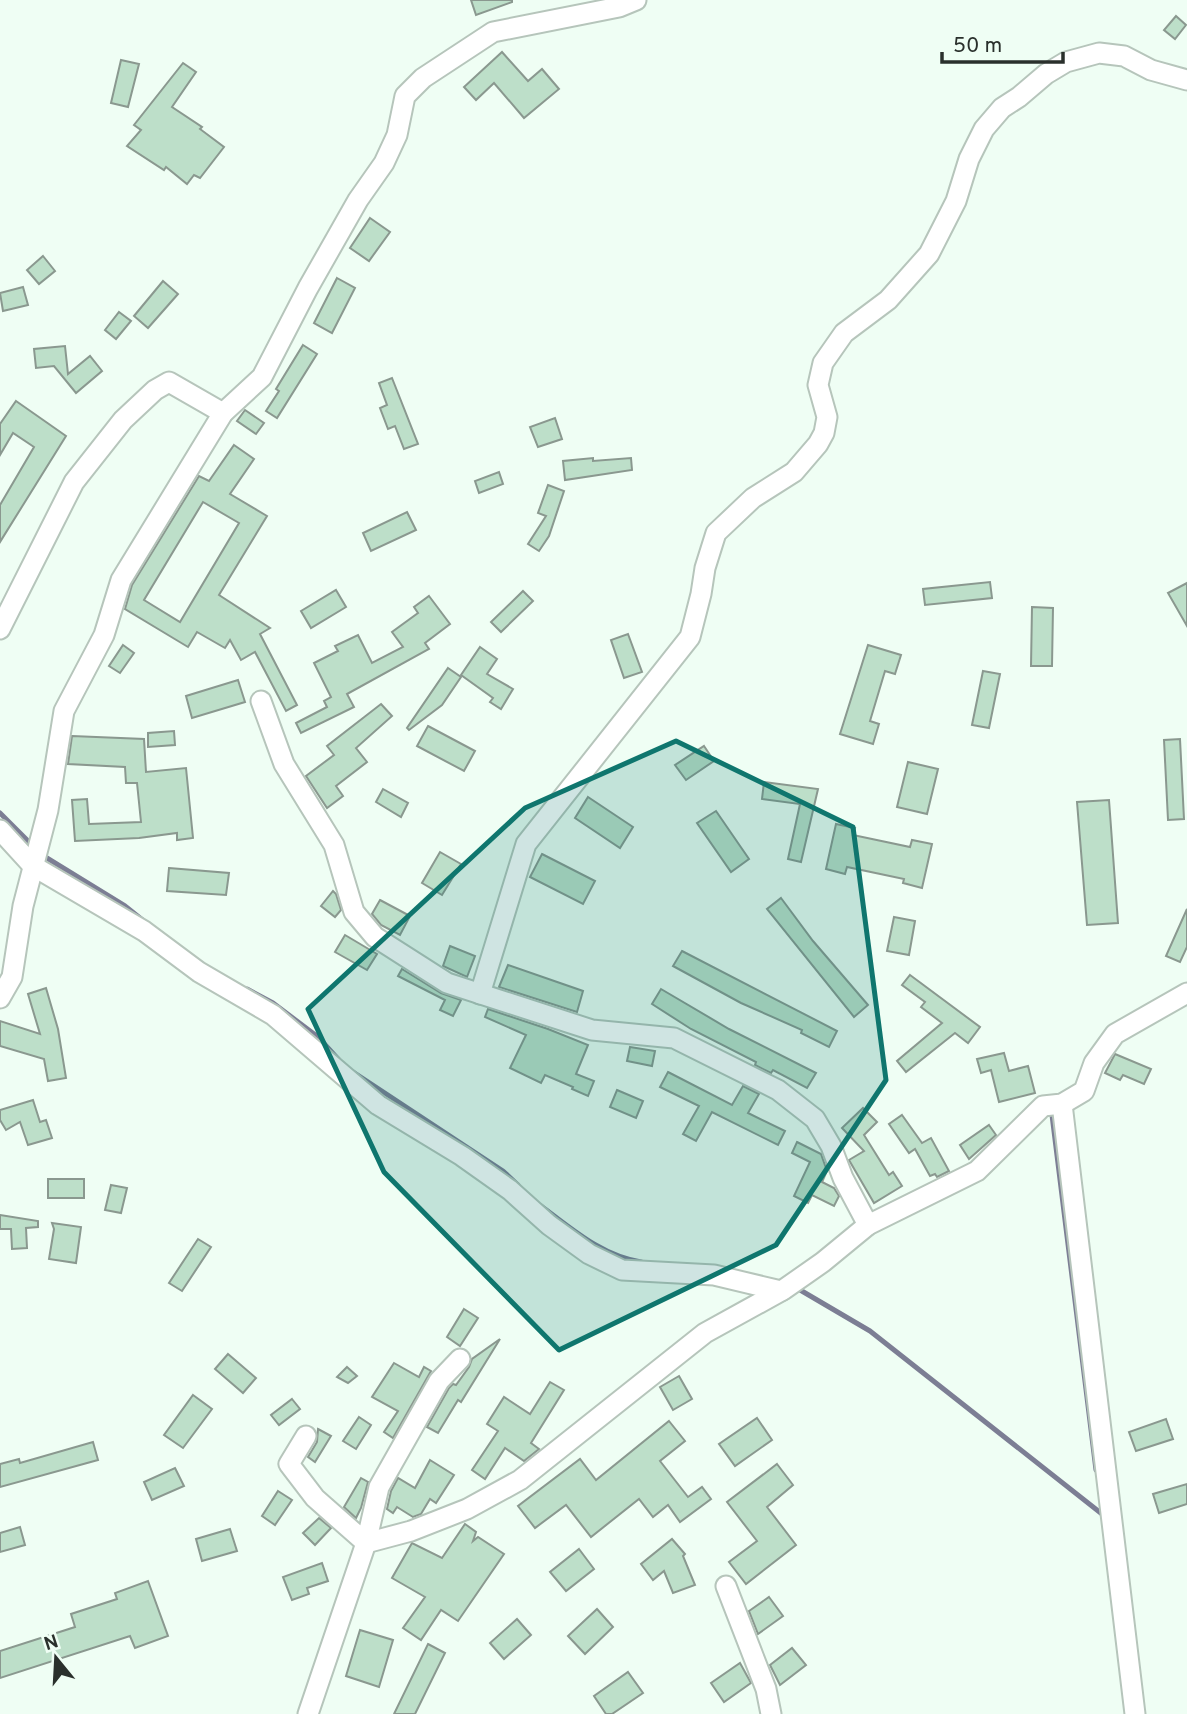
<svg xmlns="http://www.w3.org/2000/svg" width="1187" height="1714" font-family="Overpass,sans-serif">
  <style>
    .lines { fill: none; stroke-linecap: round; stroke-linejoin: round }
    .stream { stroke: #7c7e94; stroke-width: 5 }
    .building { fill: #bddfc9; stroke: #8a988f; stroke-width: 2; fill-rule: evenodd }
    .minor-casing { stroke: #b6c5bb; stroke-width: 23 }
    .minor { stroke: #fff; stroke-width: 19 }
    .marked { fill: #0f766e; fill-opacity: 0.2; stroke: #0f766e; stroke-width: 5; stroke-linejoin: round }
  </style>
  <rect width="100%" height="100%" fill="#effef4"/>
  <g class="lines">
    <!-- stream -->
    <g class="stream">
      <polyline points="0,813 33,846"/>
      <polyline points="42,855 125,906 145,922"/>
      <polyline points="247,989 273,1003 318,1037 338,1059"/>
      <polyline points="353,1072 503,1171 518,1185"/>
      <polyline points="1052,1115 1096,1470"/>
      <path d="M541,1206C572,1229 602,1256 641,1262"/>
      <polyline points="795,1287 870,1331 1102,1514"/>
    </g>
  </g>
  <!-- building -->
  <g class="building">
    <polygon points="471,0 512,0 512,2 476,15"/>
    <polygon points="1176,16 1186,25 1175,39 1164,30"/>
    <polygon points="502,52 528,81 542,69 559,89 524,118 494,83 476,100 464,87"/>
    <polygon points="121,60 139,64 128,107 111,103"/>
    <polygon points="183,63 196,72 172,107 202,127 200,129 224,147 200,178 194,175 187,184 166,167 164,170 127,146 141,130 134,125"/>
    <polygon points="370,218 390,232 369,261 350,248"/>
    <polygon points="43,256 55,271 39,284 27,270"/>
    <polygon points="337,278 355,288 332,333 314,323"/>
    <polygon points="163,281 178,294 148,328 134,316"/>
    <polygon points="23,287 28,305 3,311 0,293"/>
    <polygon points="119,312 131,321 116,339 105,330"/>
    <polygon points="303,345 317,354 277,418 266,411 279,391 276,389"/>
    <polygon points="65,346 68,374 90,356 102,371 76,393 54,366 36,368 34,349"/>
    <polygon points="392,378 418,444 404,449 395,426 388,429 380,408 387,405 379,383"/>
    <polygon points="16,401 66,436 0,542 0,505 34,447 13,433 0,455 0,424"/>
    <polygon points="245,410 264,423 256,434 237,421"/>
    <polygon points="555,418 562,439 538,447 530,427"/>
    <path d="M234,445L254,459L230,494L267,516L219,595L270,628L260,634L297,705L286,711L255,652L241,660L230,640L225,648L197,632L188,647L125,609L132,585L199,476L209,481ZM203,502L239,523L180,622L144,600Z"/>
    <polygon points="593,458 593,461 631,458 632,470 565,480 563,461"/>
    <polygon points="499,472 503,484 479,493 475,481"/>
    <polygon points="548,485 564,491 549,536 539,551 528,544 546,516 538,513"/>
    <polygon points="407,512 416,530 371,551 363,533"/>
    <polygon points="990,582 992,598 925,605 923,589"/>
    <polygon points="1187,583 1187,626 1168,593"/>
    <polygon points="336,590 346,607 311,628 301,611"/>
    <polygon points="523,591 533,601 501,632 491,622"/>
    <polygon points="429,596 450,624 425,643 429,649 347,694 354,707 301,733 296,723 327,707 324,701 331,697 314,663 338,651 335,646 358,635 372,663 403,647 392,632 418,613 414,607"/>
    <polygon points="1032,607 1053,608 1052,666 1031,666"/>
    <polygon points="628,634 642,672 624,678 611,640"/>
    <polygon points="123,645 134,653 120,673 109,666"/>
    <polygon points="868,645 901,655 895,674 885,671 870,721 879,724 873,744 840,734"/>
    <polygon points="480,647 497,659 487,674 513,689 501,709 490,702 493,698 461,675"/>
    <polygon points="448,668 461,677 442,705 409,730 407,728"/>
    <polygon points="983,671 1000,674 989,728 972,725"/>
    <polygon points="238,680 245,702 192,718 186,696"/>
    <polygon points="381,704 392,716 356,748 367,762 336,786 343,796 327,808 306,776 334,755 327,746"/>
    <polygon points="428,726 475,751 464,771 417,746"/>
    <polygon points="174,731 175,745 148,747 148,733"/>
    <polygon points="72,736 144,739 146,772 186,768 193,838 177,840 177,833 139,838 75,841 72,800 87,799 89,824 141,822 137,783 126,783 125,767 68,764"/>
    <polygon points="1180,739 1184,819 1168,820 1164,740"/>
    <polygon points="704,746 714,761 686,780 675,765"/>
    <polygon points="908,762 938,769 927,814 897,807"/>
    <polygon points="764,782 818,789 801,862 788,859 800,804 762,799"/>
    <polygon points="383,789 408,803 401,817 376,802"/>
    <polygon points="588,797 633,827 620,848 575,818"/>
    <polygon points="1109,800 1118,923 1087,925 1077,802"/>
    <polygon points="716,811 749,859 731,872 697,823"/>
    <polygon points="836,824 855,828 853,835 910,847 912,840 932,844 922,888 903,883 904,879 847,867 845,874 826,869"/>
    <polygon points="440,852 461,864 442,895 422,883"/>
    <polygon points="542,854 595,881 583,904 530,877"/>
    <polygon points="169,868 229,873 226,895 167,891"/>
    <polygon points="333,891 336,894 341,910 335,917 321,906"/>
    <polygon points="781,898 813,941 868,1005 854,1017 767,909"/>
    <polygon points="380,900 410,916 400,935 381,925 372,914"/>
    <polygon points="1187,909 1187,947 1180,962 1166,956"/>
    <polygon points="894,917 915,921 909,955 887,951"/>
    <polygon points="345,935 377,954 367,970 335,952"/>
    <polygon points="450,946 475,956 467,977 443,966"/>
    <polygon points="682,951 837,1031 829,1047 801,1033 802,1030 741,1003 673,966"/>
    <polygon points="508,965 583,991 577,1012 499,987"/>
    <polygon points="402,969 441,993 461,1000 453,1016 440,1010 445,1000 398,976"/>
    <polygon points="910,975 980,1027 968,1043 955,1033 906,1072 897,1061 942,1023 921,1007 925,1002 902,985"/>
    <polygon points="46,988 58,1029 66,1078 48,1081 44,1059 0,1046 0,1021 40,1034 28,994"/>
    <polygon points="661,989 729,1029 816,1073 807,1088 773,1070 771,1073 755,1065 756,1062 691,1029 652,1004"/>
    <polygon points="488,1009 548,1029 588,1045 576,1074 594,1081 588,1096 572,1089 573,1087 545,1075 541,1083 510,1068 526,1035 485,1017"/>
    <polygon points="630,1047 655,1051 652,1066 627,1061"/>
    <polygon points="1004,1053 1009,1071 1028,1066 1035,1093 999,1102 991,1070 981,1073 977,1059"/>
    <polygon points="1115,1054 1151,1069 1144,1084 1123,1075 1120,1080 1105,1073"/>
    <polygon points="668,1072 732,1105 743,1086 759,1094 748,1113 785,1131 778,1145 712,1112 696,1141 683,1134 699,1106 660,1087"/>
    <polygon points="617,1090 643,1101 636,1118 610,1107"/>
    <polygon points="33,1100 40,1122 46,1120 52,1138 28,1145 20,1122 6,1130 0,1120 0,1110"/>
    <polygon points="863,1108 877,1122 864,1135 889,1175 893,1172 902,1186 874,1203 849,1160 864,1151 842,1128"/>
    <polygon points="902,1115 922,1143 931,1138 949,1171 937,1177 935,1174 930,1176 915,1149 909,1153 889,1124"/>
    <polygon points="989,1125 996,1135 969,1159 960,1145"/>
    <polygon points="797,1142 821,1154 827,1171 822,1182 834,1188 839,1196 834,1206 812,1195 808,1203 794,1196 810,1162 792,1153"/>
    <rect x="48" y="1179" width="36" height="19"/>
    <polygon points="111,1185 127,1188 121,1213 105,1210"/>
    <polygon points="0,1215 38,1221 38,1227 26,1228 27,1248 12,1249 11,1229 0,1229"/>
    <polygon points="52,1223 81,1227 76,1263 49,1259 54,1229"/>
    <polygon points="198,1239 211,1247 182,1291 169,1283"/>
    <polygon points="464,1309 478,1318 460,1346 447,1337"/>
    <polygon points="500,1339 461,1402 458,1400 438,1433 427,1427 449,1388 453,1384 456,1385 469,1367 472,1359"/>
    <polygon points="228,1354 256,1378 243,1393 215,1369"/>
    <polygon points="394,1363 419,1377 424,1367 431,1371 393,1438 384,1432 398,1411 372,1397"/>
    <polygon points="347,1367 357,1376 348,1383 337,1377"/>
    <polygon points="679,1376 692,1399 673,1410 660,1387"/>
    <polygon points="550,1382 564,1390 531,1443 539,1449 524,1461 505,1448 485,1479 472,1470 498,1431 487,1424 504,1397 530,1414"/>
    <polygon points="193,1395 212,1409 183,1448 164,1435"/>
    <polygon points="292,1399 300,1409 279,1425 271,1415"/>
    <polygon points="359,1417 371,1425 356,1449 343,1441"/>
    <polygon points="757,1418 772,1440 735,1466 719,1444"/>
    <polygon points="1166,1419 1173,1439 1136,1451 1129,1432"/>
    <polygon points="669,1421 685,1441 660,1461 688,1497 702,1487 711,1499 680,1522 668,1505 653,1517 639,1499 591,1537 566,1505 535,1528 518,1506 580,1459 596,1480"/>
    <polygon points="318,1429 331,1436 315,1462 308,1457 317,1442"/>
    <polygon points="93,1442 98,1460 0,1487 0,1464 19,1459 20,1463"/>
    <polygon points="430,1460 454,1475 436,1503 430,1499 421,1514 413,1517 397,1507 393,1513 387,1509 391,1491 398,1478 415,1488"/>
    <polygon points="777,1464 793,1485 767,1507 796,1545 746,1584 729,1562 757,1541 727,1502"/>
    <polygon points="175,1468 184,1486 152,1500 144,1482"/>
    <polygon points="361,1478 368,1482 361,1508 356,1518 344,1507"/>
    <polygon points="1187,1484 1187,1504 1159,1513 1153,1494"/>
    <polygon points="278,1491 292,1500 275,1525 262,1516"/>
    <polygon points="319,1518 331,1528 315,1545 303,1533"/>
    <polygon points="465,1524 476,1532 473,1541 478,1537 504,1554 458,1621 441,1610 421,1640 403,1628 425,1597 392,1578 412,1543 442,1558"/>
    <polygon points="20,1527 25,1545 0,1552 0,1533"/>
    <polygon points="230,1529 237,1551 202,1561 196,1539"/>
    <polygon points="672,1539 685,1554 683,1556 695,1585 673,1593 664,1571 653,1580 641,1564"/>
    <polygon points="579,1549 594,1569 566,1591 550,1572"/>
    <polygon points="322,1563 328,1581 307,1588 309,1594 292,1600 283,1577"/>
    <polygon points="148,1581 168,1636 135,1648 130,1636 0,1678 0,1651 75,1627 71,1614 117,1599 115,1593"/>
    <polygon points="769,1597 783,1616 758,1634 749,1611"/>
    <polygon points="597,1609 613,1627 585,1654 568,1636"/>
    <polygon points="517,1619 531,1635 504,1659 490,1643"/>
    <polygon points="360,1630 393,1640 379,1687 346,1676"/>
    <polygon points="428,1644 445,1653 415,1714 394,1714"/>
    <polygon points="792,1648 806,1665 780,1685 770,1665"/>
    <polygon points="740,1663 751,1683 724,1702 711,1683"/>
    <polygon points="628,1672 643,1693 612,1714 606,1714 594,1696"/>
  </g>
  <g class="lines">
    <defs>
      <g id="minor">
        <polyline points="0,629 74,482 123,420 155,390 169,382 223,413"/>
        <polyline points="261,701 284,764 334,845 354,912 375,937 447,983 592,1030 674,1038 778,1090 815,1119 831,1146 843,1178 868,1225"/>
        <polyline points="0,830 33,866 144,931 199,972 273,1015 378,1105 462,1156 510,1190 549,1225 589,1254 622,1270 714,1275 781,1291"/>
        <polyline points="480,994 526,844 690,637 701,594 705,568 716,533 753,498 794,472 818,444 824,433 827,417 818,385 823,363 844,333 888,300 929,254 956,201 969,159 984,129 1002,108 1019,97 1046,74 1066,62 1099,53 1124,56 1151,70 1187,80"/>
        <polyline points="0,998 12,977 23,906 48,810 64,711 104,635 121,580 223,413 262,377 308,288 358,200 384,163 397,135 405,96 423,78 493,32 619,7 636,0"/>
        <polyline points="1062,1104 1135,1714"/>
        <polyline points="306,1436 289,1464 315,1498 366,1543 379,1487 439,1381 460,1359"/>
        <polyline points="726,1586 766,1689 771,1714"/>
        <polyline points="308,1714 366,1543 411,1531 467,1509 520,1480 705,1333 783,1290 823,1262 868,1225 977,1171 1043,1106 1062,1104 1084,1091 1094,1063 1115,1034 1187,993"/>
      </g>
    </defs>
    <!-- minor casing -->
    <use href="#minor" class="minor-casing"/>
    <!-- minor -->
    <use href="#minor" class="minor"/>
  </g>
  <!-- marked area -->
  <path class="marked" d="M676,741L853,827L886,1080L776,1245L559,1350L384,1172L308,1009L525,808Z"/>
  <!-- north arrow -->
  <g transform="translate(56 1658) rotate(342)" stroke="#effef4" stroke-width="5" paint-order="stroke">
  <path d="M0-5L12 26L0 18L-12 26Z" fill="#2a302c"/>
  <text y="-10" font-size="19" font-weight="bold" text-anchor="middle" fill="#2a302c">N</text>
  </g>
  <!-- scale -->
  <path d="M942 52v10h121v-10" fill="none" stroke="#2a302c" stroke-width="3.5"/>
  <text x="953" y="52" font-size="21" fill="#2a302c" stroke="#effef4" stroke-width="5" paint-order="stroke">50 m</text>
</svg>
